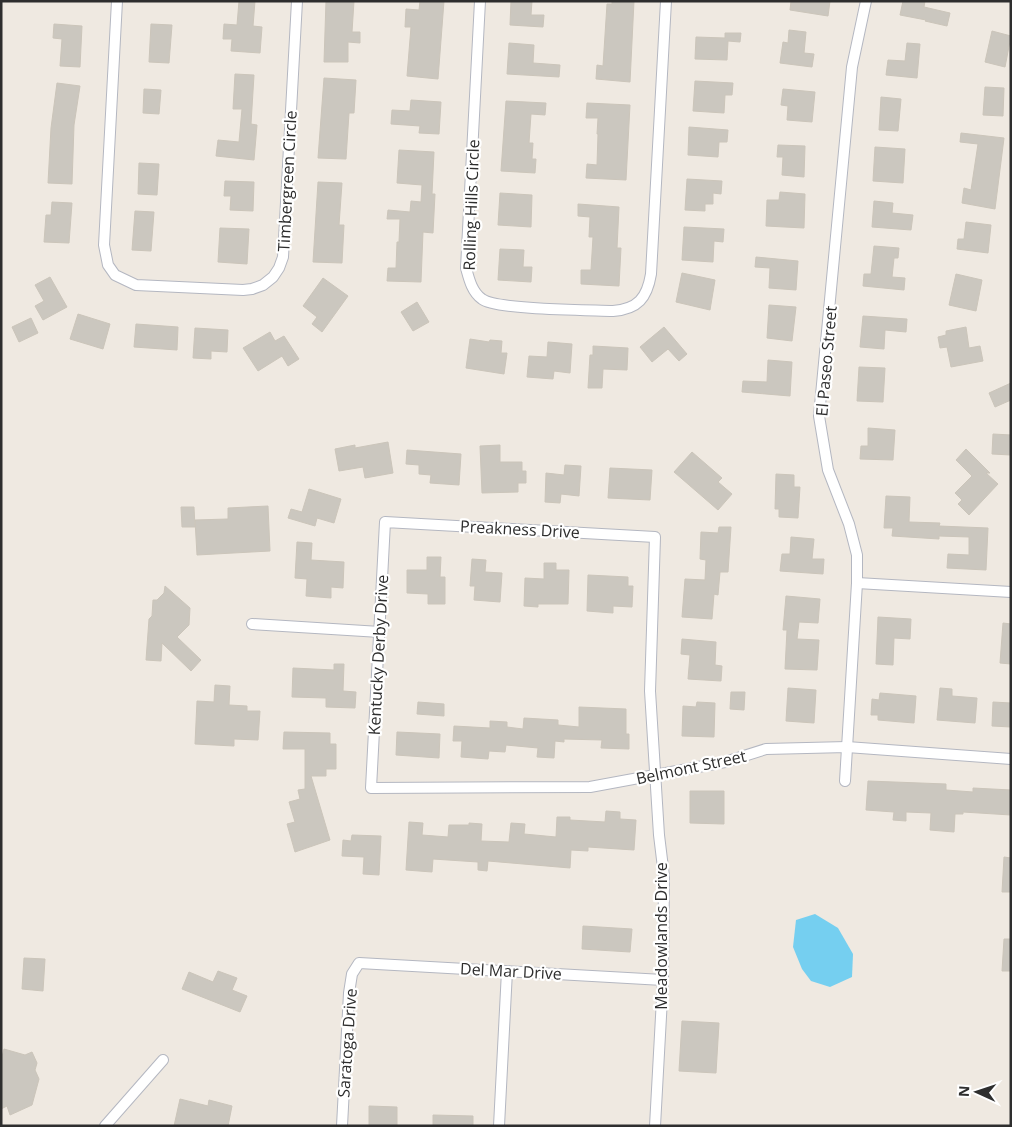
<svg xmlns="http://www.w3.org/2000/svg" width="1012" height="1127" font-family="'Open Sans',sans-serif">
  <style>
    .water { fill: #75cff0 }
    .building { fill: #cbc7bf; stroke: #cbc5ba }
    .lines { fill: none; stroke-linecap: round; stroke-linejoin: round }
    .minor-casing { stroke: #b4b7c1; stroke-width: 12 }
    .minor { stroke: #fff; stroke-width: 10 }
    .labels { text-anchor: middle; dominant-baseline: central; stroke-width: 4.5; stroke-linejoin: round; paint-order: stroke }
    .street-label { font-size: 16px; fill: #2e2e2e; stroke: #fff }
  </style>
  <rect width="100%" height="100%" fill="#efe9e1"/>
  <!-- water -->
  <polygon class="water" points="815,914 838,928 853,954 852,977 830,987 811,981 802,969 793,947 796,920"/>
  <!-- building -->
  <g class="building">
    <polygon points="239,1 255,1 253,26 262,27 260,53 231,51 232,39 223,39 224,24 237,25"/>
    <polygon points="326,1 354,1 352,32 360,32 360,43 348,42 348,62 324,62"/>
    <polygon points="420,1 444,1 438,79 407,76 411,27 405,27 406,9 419,10"/>
    <polygon points="511,1 532,1 531,15 544,15 543,27 510,25"/>
    <polygon points="612,1 634,1 630,82 596,79 597,65 603,66 607,4 612,4"/>
    <polygon points="791,1 830,1 828,16 790,10"/>
    <polygon points="903,1 925,1 924,7 950,13 947,26 925,21 926,20 900,15"/>
    <polygon points="54,24 82,26 80,67 60,66 62,39 53,38"/>
    <polygon points="151,24 172,25 169,63 149,62"/>
    <polygon points="789,30 806,32 804,53 814,54 812,67 780,63 783,42 788,43"/>
    <polygon points="992,31 1011,36 1005,67 985,62"/>
    <polygon points="725,33 741,33 740,42 728,41 727,60 695,59 696,37 725,38"/>
    <polygon points="509,43 534,45 533,63 560,65 559,77 507,74"/>
    <polygon points="907,43 920,44 917,78 886,75 888,60 905,61"/>
    <polygon points="235,74 254,75 251,124 257,125 254,160 216,156 218,140 239,142 242,109 233,109"/>
    <polygon points="324,78 356,80 354,113 349,113 346,159 318,158"/>
    <polygon points="695,81 733,83 732,95 725,95 724,113 693,111"/>
    <polygon points="57,83 80,86 74,125 72,184 48,183 51,128"/>
    <polygon points="985,87 1004,88 1003,116 983,115"/>
    <polygon points="144,89 161,90 159,114 143,113"/>
    <polygon points="783,89 815,92 812,122 787,120 788,106 781,105"/>
    <polygon points="881,97 901,99 898,131 879,130"/>
    <polygon points="411,100 441,102 439,134 419,133 420,126 391,124 392,110 410,111"/>
    <polygon points="506,101 546,103 545,115 531,114 529,143 533,143 532,159 536,159 535,173 501,171"/>
    <polygon points="587,103 630,105 626,180 586,178 587,164 597,165 598,134 597,134 598,118 586,118"/>
    <polygon points="689,127 728,130 727,142 719,142 718,157 688,155"/>
    <polygon points="961,133 1004,138 995,209 962,203 964,188 971,190 978,144 960,142"/>
    <polygon points="778,145 805,146 804,177 782,175 783,157 777,157"/>
    <polygon points="875,147 905,149 903,183 873,181"/>
    <polygon points="399,150 434,152 432,194 435,194 433,233 423,232 421,282 387,281 388,268 396,268 397,242 399,242 400,219 387,219 388,210 410,212 411,201 421,202 422,185 397,183"/>
    <polygon points="139,163 159,164 157,195 138,194"/>
    <polygon points="687,179 722,181 721,194 713,193 713,204 705,204 705,211 685,210"/>
    <polygon points="225,181 254,182 253,211 230,210 231,196 224,196"/>
    <polygon points="318,182 342,183 339,225 344,225 342,263 313,262"/>
    <polygon points="780,192 805,194 804,228 766,226 767,200 779,200"/>
    <polygon points="500,193 532,195 531,227 498,225"/>
    <polygon points="874,201 893,203 892,213 913,215 911,230 872,227"/>
    <polygon points="52,202 72,203 69,243 44,242 46,215 51,215"/>
    <polygon points="578,204 619,207 617,248 621,248 619,286 581,284 581,270 591,270 593,237 589,237 590,217 578,216"/>
    <polygon points="135,211 154,212 151,251 132,250"/>
    <polygon points="966,222 991,225 988,253 957,249 958,239 964,239"/>
    <polygon points="684,227 724,229 723,242 714,241 713,262 682,260"/>
    <polygon points="220,228 249,229 247,264 218,262"/>
    <polygon points="874,246 899,248 898,258 894,258 892,277 905,278 904,290 863,286 864,274 871,274"/>
    <polygon points="500,249 524,250 523,267 532,267 531,282 498,280"/>
    <polygon points="756,257 798,261 796,290 769,288 770,268 755,267"/>
    <polygon points="682,273 715,280 710,310 676,302"/>
    <polygon points="956,274 982,280 976,311 949,305"/>
    <polygon points="50,277 67,307 43,320 35,306 44,301 35,285"/>
    <polygon points="323,278 348,296 322,332 312,324 317,317 303,306"/>
    <polygon points="417,302 429,322 413,331 401,312"/>
    <polygon points="769,305 796,307 792,341 767,338"/>
    <polygon points="78,314 110,324 103,349 70,339"/>
    <polygon points="863,316 907,319 906,332 885,330 884,349 860,347"/>
    <polygon points="31,318 38,333 19,342 12,327"/>
    <polygon points="136,324 178,327 177,350 134,347"/>
    <polygon points="664,327 687,354 679,361 668,349 652,362 640,347"/>
    <polygon points="966,327 969,348 980,346 983,361 951,367 947,347 940,348 938,337 946,335 946,331"/>
    <polygon points="195,328 228,330 227,352 211,351 211,359 193,358"/>
    <polygon points="270,332 275,341 284,336 299,359 288,366 282,356 258,371 243,348"/>
    <polygon points="470,339 489,342 490,340 502,341 501,353 507,353 504,374 466,368"/>
    <polygon points="548,342 572,344 570,373 554,371 553,379 527,377 529,356 547,357"/>
    <polygon points="593,346 628,348 627,370 603,369 602,388 588,388 590,355 593,355"/>
    <polygon points="768,360 792,362 790,396 742,392 743,381 767,382"/>
    <polygon points="859,367 885,368 883,402 857,401"/>
    <polygon points="1011,383 1011,400 995,407 989,393"/>
    <polygon points="868,428 895,430 893,460 860,459 861,446 868,446"/>
    <polygon points="993,434 1011,435 1011,455 992,454"/>
    <polygon points="388,442 393,473 365,478 363,467 339,471 335,449 355,445 355,448"/>
    <polygon points="500,445 500,462 522,462 522,471 526,471 526,483 518,483 518,492 482,493 480,446"/>
    <polygon points="966,449 990,473 986,473 998,484 969,515 958,504 962,500 955,493 972,476 956,460"/>
    <polygon points="407,450 461,454 459,485 430,483 431,475 419,474 419,465 406,464"/>
    <polygon points="692,452 722,478 718,482 732,494 718,510 674,472"/>
    <polygon points="565,465 581,466 579,496 561,494 560,503 545,502 546,473 564,475"/>
    <polygon points="610,468 652,470 650,500 608,498"/>
    <polygon points="776,474 794,475 794,487 800,487 798,518 779,517 779,509 775,509"/>
    <polygon points="309,489 341,499 334,523 317,518 315,526 288,518 291,509 302,512"/>
    <polygon points="886,496 910,497 909,522 940,523 939,526 988,528 986,570 947,568 948,554 969,555 969,537 939,536 939,539 892,536 893,528 884,528"/>
    <polygon points="268,506 270,551 197,555 195,520 228,519 228,508"/>
    <polygon points="181,507 194,507 195,527 182,527"/>
    <polygon points="719,527 731,527 728,572 720,572 718,595 714,594 712,619 682,617 685,579 705,580 706,560 700,559 701,532 718,533"/>
    <polygon points="791,537 814,539 812,559 824,559 823,574 780,571 782,554 790,554"/>
    <polygon points="297,542 312,543 311,560 344,562 343,588 331,587 331,598 306,596 307,579 295,578"/>
    <polygon points="427,557 441,557 440,577 445,577 445,604 428,604 428,594 407,593 407,570 427,570"/>
    <polygon points="472,559 486,560 485,572 502,573 500,602 474,600 475,586 470,586"/>
    <polygon points="544,563 556,563 556,570 569,570 568,604 538,604 538,607 524,606 525,578 544,579"/>
    <polygon points="588,575 628,577 628,586 633,586 632,607 613,606 613,613 587,611"/>
    <polygon points="165,586 190,608 189,625 177,637 201,660 191,671 162,643 161,661 146,660 149,619 152,616 153,600 157,600 164,593"/>
    <polygon points="786,596 820,599 818,623 799,622 797,639 819,640 817,670 785,669 787,630 783,630"/>
    <polygon points="878,617 911,619 910,639 894,638 893,665 876,664"/>
    <polygon points="1003,623 1011,624 1011,664 1000,663"/>
    <polygon points="682,639 716,642 715,665 722,666 721,681 688,679 690,655 681,654"/>
    <polygon points="334,664 344,664 343,691 356,692 355,708 326,707 326,698 292,697 293,668 334,670"/>
    <polygon points="215,685 230,686 229,705 247,706 247,711 260,711 258,740 234,739 234,746 195,744 197,701 214,702"/>
    <polygon points="788,688 816,690 814,723 786,721"/>
    <polygon points="940,688 952,689 952,696 977,698 975,723 937,720"/>
    <polygon points="731,692 745,692 744,710 730,709"/>
    <polygon points="880,693 916,696 914,723 878,720 878,715 871,715 872,699 879,700"/>
    <polygon points="418,702 444,704 444,716 417,714"/>
    <polygon points="697,702 715,703 714,737 682,736 683,706 696,707"/>
    <polygon points="993,702 1011,703 1011,727 992,726"/>
    <polygon points="579,707 626,709 626,734 629,734 629,749 601,748 602,740 564,739 564,742 555,741 554,758 537,757 538,748 506,745 505,752 489,751 488,759 461,757 462,741 453,741 454,726 490,728 490,721 507,722 507,727 523,729 524,718 558,720 558,725 579,727"/>
    <polygon points="284,732 330,733 330,744 336,744 336,769 326,769 326,776 311,776 330,840 295,852 287,824 295,822 289,802 300,799 298,790 305,789 305,749 283,749"/>
    <polygon points="397,732 440,734 439,758 396,755"/>
    <polygon points="868,781 946,784 946,790 973,792 973,788 1011,790 1011,815 963,812 963,814 955,814 954,832 930,830 931,813 906,812 906,821 893,820 894,812 866,810"/>
    <polygon points="690,791 724,791 724,824 690,823"/>
    <polygon points="606,811 620,812 620,819 636,820 634,850 588,847 588,851 571,850 570,868 488,861 487,871 478,870 478,862 433,859 432,872 406,870 409,822 423,823 422,835 448,837 449,825 469,825 469,823 482,824 481,841 509,842 511,823 525,824 524,834 556,837 557,817 570,817 570,820 605,822"/>
    <polygon points="352,835 381,836 379,875 363,874 364,857 342,856 343,840 351,841"/>
    <polygon points="1004,857 1011,858 1011,892 1002,892"/>
    <polygon points="583,926 632,929 630,952 582,949"/>
    <polygon points="1004,939 1011,939 1011,971 1002,971"/>
    <polygon points="24,958 45,959 43,991 22,989"/>
    <polygon points="218,971 237,978 232,990 247,996 240,1012 182,989 189,972 213,982"/>
    <polygon points="682,1021 719,1023 716,1073 679,1071"/>
    <polygon points="4,1049 25,1055 32,1052 37,1063 35,1070 39,1079 32,1105 10,1115 7,1106 1,1109 1,1061"/>
    <polygon points="180,1099 208,1106 209,1100 232,1106 228,1126 174,1126"/>
    <polygon points="369,1106 397,1107 397,1126 369,1126"/>
    <polygon points="433,1115 473,1116 473,1126 433,1126"/>
  </g>
  <g class="lines">
    <defs>
      <g id="minor">
        <polyline points="117,1 104,245 108,265 115,275 136,285 243,290 252,289 263,285 273,277 279,268 283,257 297,1"/>
        <path d="M480,1L466,268C469,279 472,292 482,299C496,310 590,310 613,311C638,309 647,298 651,274L666,1"/>
        <polyline points="857,583 1011,592"/>
        <polyline points="252,624 380,632"/>
        <polyline points="845,781 857,583 857,555 849,524 828,470 819,416 852,67 866,1"/>
        <polyline points="105,1126 163,1060"/>
        <polyline points="342,1126 349,993 352,974 359,963 663,980"/>
        <polyline points="499,1126 507,971"/>
        <polyline points="655,1126 663,980 664,876 659,835 650,691 655,537 385,522 371,788 590,787 725,762 766,749 847,747 1011,759"/>
      </g>
    </defs>
    <!-- minor casing -->
    <use href="#minor" class="minor-casing"/>
    <!-- minor -->
    <use href="#minor" class="minor"/>
  </g>
  <g class="labels">
    <!-- street labels -->
    <g class="street-label">
      <text transform="translate(287 181) rotate(-87)">Timbergreen Circle</text>
      <text transform="translate(471 205) rotate(-88)">Rolling Hills Circle</text>
      <text transform="translate(826 361) rotate(-85)">El Paseo Street</text>
      <text transform="translate(520 529) rotate(3)">Preakness Drive</text>
      <text transform="translate(378 655) rotate(-87)">Kentucky Derby Drive</text>
      <text transform="translate(691 767) rotate(-12)">Belmont Street</text>
      <text transform="translate(661 936) rotate(-90)">Meadowlands Drive</text>
      <text transform="translate(511 971) rotate(3)">Del Mar Drive</text>
      <text transform="translate(347 1043) rotate(-86)">Saratoga Drive</text>
    </g>
  </g>
  <!-- border -->
  <rect width="1012" height="1127" fill="none" stroke="#2e2e2e" stroke-width="5"/>
  <!-- north arrow -->
  <g transform="translate(977 1092) rotate(273)" stroke="#ffffff" stroke-width="4" paint-order="stroke">
  <path d="M0-4L9 19L0 12L-9 19Z" fill="#2e2e2e"/>
  <text y="-8" font-size="14" font-weight="bold" text-anchor="middle" fill="#2e2e2e">N</text>
  </g>
</svg>
